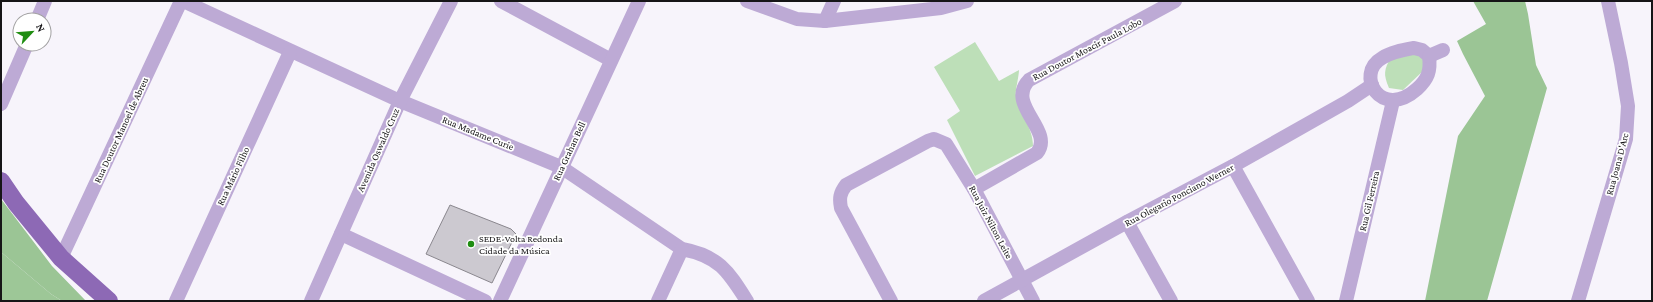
<svg xmlns="http://www.w3.org/2000/svg" width="1653" height="302" font-family="'Crimson Pro',serif">
  <style>
    .green { fill: #bddfb8 }
    .forest { fill: #9bc595 }
    .water { fill: #9dc797 }
    .building { fill: #ccc9d0; stroke: #8a878e }
    .lines { fill: none; stroke-linecap: round; stroke-linejoin: round }
    .minor { stroke: #bdaad5; stroke-width: 14 }
    .major { stroke: #8d69b5; stroke-width: 18 }
    .poi-dot { fill: #1f8d11; stroke: #fff; stroke-width: 1.5 }
    .labels { text-anchor: middle; dominant-baseline: central; stroke-width: 3.5; stroke-linejoin: round; paint-order: stroke }
    .street-label { font-size: 10px; fill: #161517; stroke: #fff }
    .poi-label { font-size: 10px; fill: #161517; stroke: #fff; text-anchor: start }
  </style>
  <rect width="100%" height="100%" fill="#f7f4fb"/>
  <!-- green -->
  <g class="green">
    <path d="M975,42L999,81L1019,70C1019,76 1015,91 1016,95C1019,115 1033,126 1033,146L975,176L947,120L960,111L934,67Z"/>
    <path d="M1416,51L1423,59L1424,70L1403,90L1389,88C1383,74 1384,70 1391,57Z"/>
  </g>
  <!-- forest -->
  <g class="forest">
    <polygon points="1473,1 1525,1 1528,14 1536,65 1547,88 1487,301 1425,301 1458,136 1485,96 1463,54 1457,41 1486,24"/>
    <polygon points="1,199 52,266 86,301 62,301 51,294 1,252"/>
  </g>
  <!-- water -->
  <polygon class="water" points="1,252 51,294 62,301 1,301"/>
  <!-- building -->
  <polygon class="building" points="450,205 511,229 516,234 492,283 426,254"/>
  <g class="lines">
    <!-- minor -->
    <g class="minor">
      <path d="M183,1L400,101L561,167L682,249C719,256 728,271 747,301"/>
      <polyline points="501,1 611,60"/>
      <polyline points="747,1 797,19 825,21 941,8 967,1"/>
      <polyline points="37,20 45,1"/>
      <polyline points="825,21 834,1"/>
      <path d="M1414,48L1422,50L1429,56C1431,71 1428,79 1417,89C1381,121 1354,74 1382,58C1391,52 1403,50 1414,48Z"/>
      <polyline points="1429,56 1443,50"/>
      <polyline points="1,104 27,44"/>
      <polyline points="1233,166 1308,301"/>
      <path d="M974,189L1037,153C1055,130 1005,105 1029,80L1175,1"/>
      <polyline points="1127,222 1171,301"/>
      <polyline points="341,234 485,301"/>
      <polyline points="61,258 181,1"/>
      <polyline points="176,301 290,52"/>
      <polyline points="311,301 400,101 451,1"/>
      <polyline points="500,301 639,1"/>
      <polyline points="658,301 682,249"/>
      <path d="M891,301L841,208C839,198 840,193 846,185L928,141L934,139L946,144L974,189L1033,301"/>
      <polyline points="984,301 1127,222 1233,166 1348,101 1372,85"/>
      <polyline points="1346,301 1393,101"/>
      <polyline points="1578,301 1626,139 1628,106 1621,63 1608,1"/>
    </g>
    <!-- major -->
    <polyline class="major" points="1,181 16,203 61,258 109,301"/>
  </g>
  <!-- markers -->
  <circle class="poi-dot" cx="471" cy="244" r="4"/>
  <g class="labels">
    <!-- street labels -->
    <g class="street-label">
      <text transform="translate(1087 49) rotate(-28)">Rua Doutor Moacir Paula Lobo</text>
      <text transform="translate(121 130) rotate(-65)">Rua Doutor Manoel de Abreu</text>
      <text transform="translate(478 133) rotate(22)">Rua Madame Curie</text>
      <text transform="translate(378 150) rotate(-66)">Avenida Oswaldo Cruz</text>
      <text transform="translate(569 151) rotate(-65)">Rua Grahan Bell</text>
      <text transform="translate(1617 164) rotate(-75)">Rua Joana D'Arc</text>
      <text transform="translate(233 176) rotate(-65)">Rua Mário Filho</text>
      <text transform="translate(1179 195) rotate(-28)">Rua Olegario Ponciano Werner</text>
      <text transform="translate(1369 201) rotate(-77)">Rua Gil Ferreira</text>
      <text transform="translate(991 222) rotate(62)">Rua Juiz Nilton Leite</text>
    </g>
    <!-- poi labels -->
    <g class="poi-label">
      <text x="479" y="238">SEDE-Volta Redonda<tspan x="479" dy="12">Cidade da Música</tspan></text>
    </g>
  </g>
  <!-- border -->
  <rect width="1653" height="302" fill="none" stroke="#161517" stroke-width="4"/>
  <!-- north arrow -->
  <g transform="translate(32 32) rotate(64)"><circle r="19" fill="#ffffff" stroke="#a2a1a2"/>
  <path d="M0-3L7 15L0 10L-7 15Z" fill="#1f8d11"/>
  <text y="-6" font-size="11" font-weight="bold" text-anchor="middle" fill="#161517">N</text>
  </g>
</svg>
